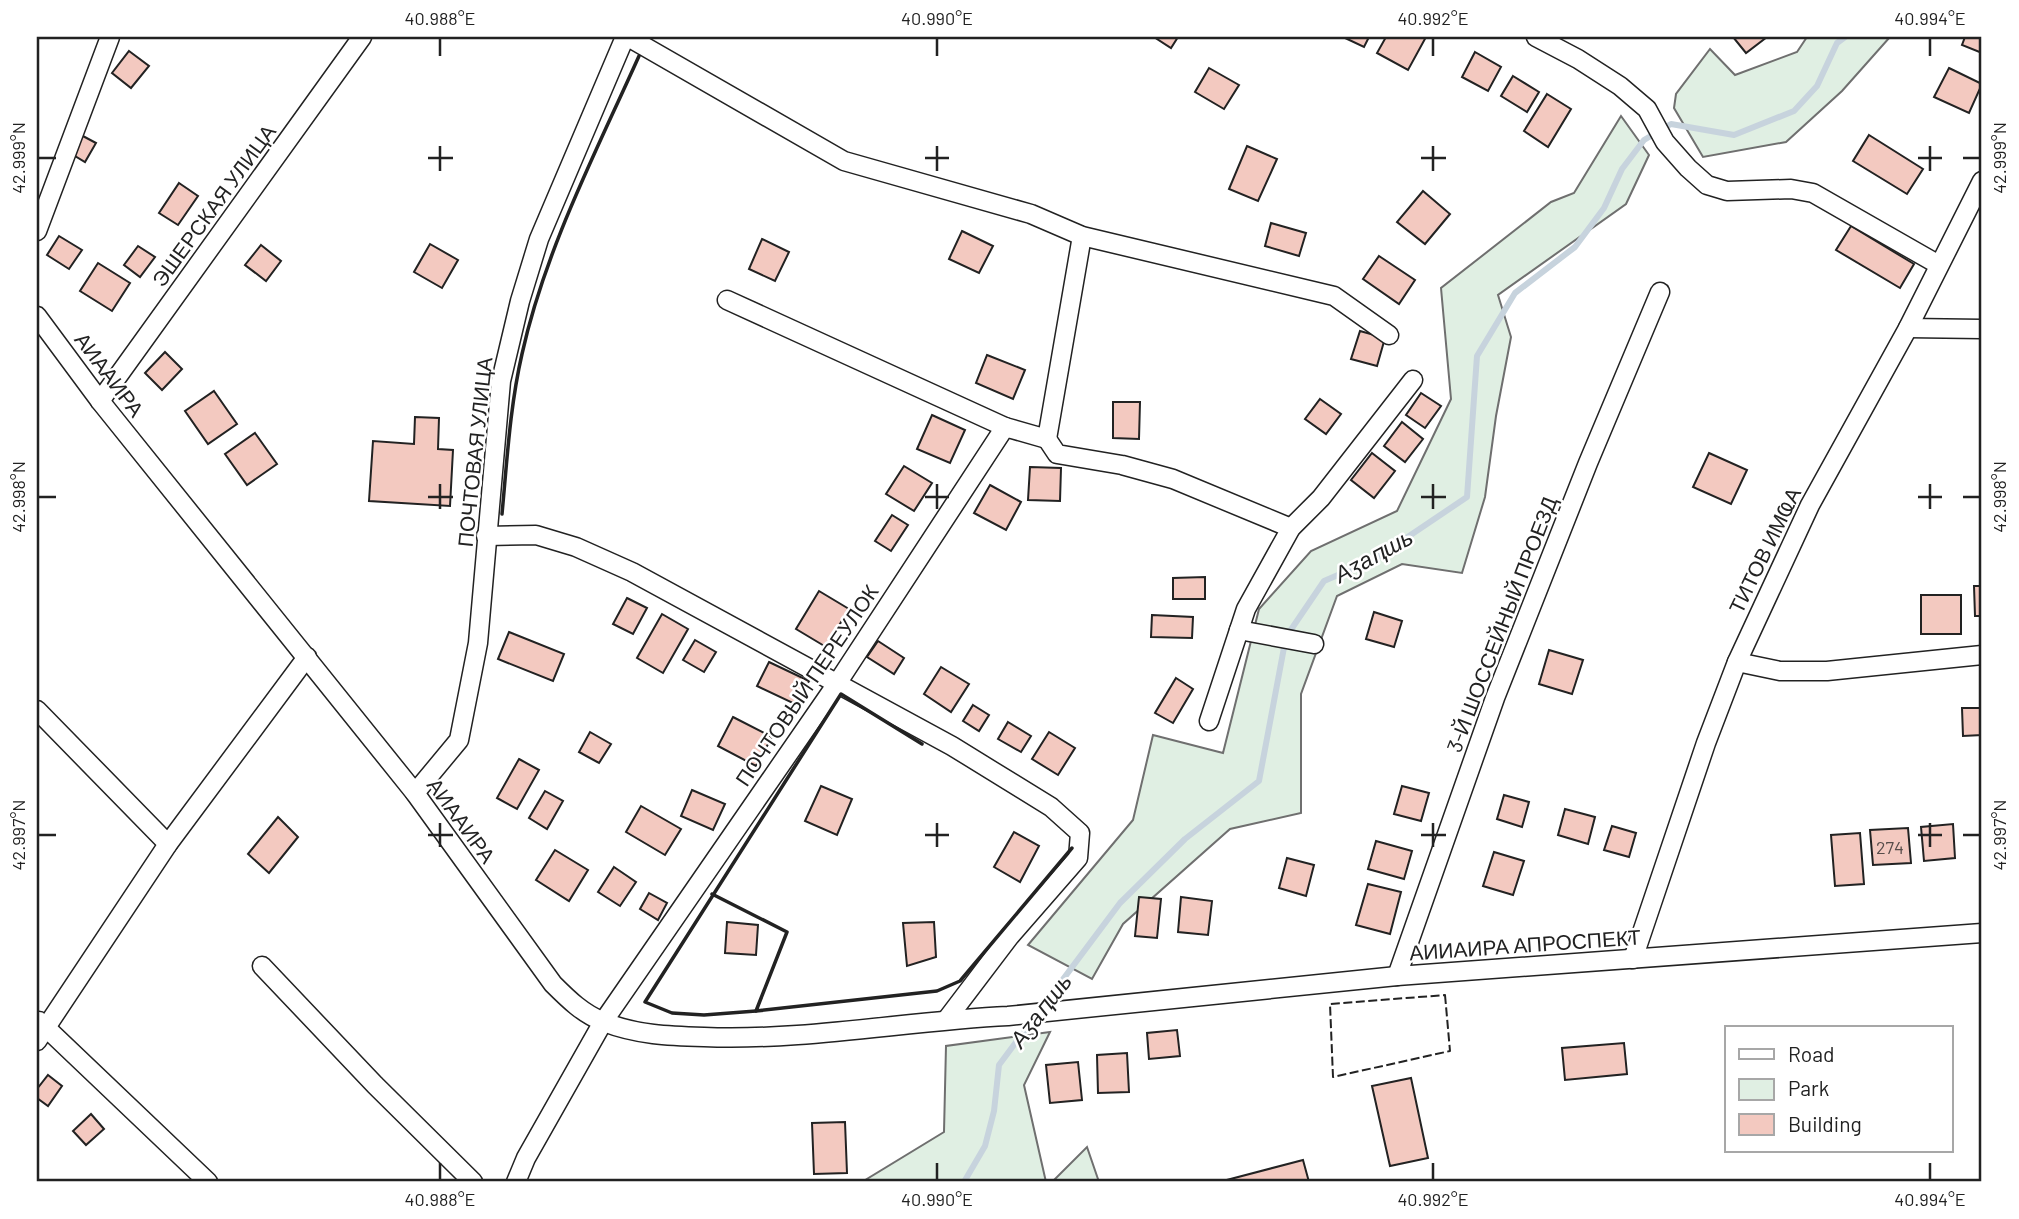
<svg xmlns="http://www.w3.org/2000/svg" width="2019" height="1219" font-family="Barlow,sans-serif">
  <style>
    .green { fill: #e0efe3; stroke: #6f6f6f; stroke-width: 2 }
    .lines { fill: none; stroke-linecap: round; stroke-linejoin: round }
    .stream { stroke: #c7d3dd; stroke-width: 6 }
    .building { fill: #f3c9c0; stroke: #222; stroke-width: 2 }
    .minor-casing { stroke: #222; stroke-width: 21 }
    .minor { stroke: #fff; stroke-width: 18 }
    .fence { stroke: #222; stroke-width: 2; stroke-dasharray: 9 3.5; stroke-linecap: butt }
    .wall { stroke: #222; stroke-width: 3.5 }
    .ticks { fill: none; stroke: #222; stroke-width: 2.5 }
    .labels { text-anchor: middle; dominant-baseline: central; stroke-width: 5; stroke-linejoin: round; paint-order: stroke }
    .number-label { font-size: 18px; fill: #564c4a }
    .street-label { font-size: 21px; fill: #222; stroke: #fff }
    .water-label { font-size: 23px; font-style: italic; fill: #222; stroke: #fff }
    .neatline { fill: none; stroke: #222; stroke-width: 2.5 }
    .ticks-label { font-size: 18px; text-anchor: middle; fill: #222 }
  </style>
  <rect width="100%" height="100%" fill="#fff"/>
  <!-- green -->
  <g class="green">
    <polygon points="1807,37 1890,37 1842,91 1786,142 1703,157 1674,108 1676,94 1710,49 1735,75 1797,52"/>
    <polygon points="1621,116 1649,155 1626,204 1498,295 1511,337 1496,416 1485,497 1462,573 1402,564 1337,596 1301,694 1301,813 1230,829 1123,924 1092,979 1028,945 1133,820 1153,735 1223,753 1259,609 1311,551 1397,511 1451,399 1441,288 1551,202 1574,193"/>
    <polygon points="1050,1032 1024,1085 1046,1182 862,1182 944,1132 946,1046"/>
    <polygon points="1087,1147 1099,1182 1052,1182"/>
  </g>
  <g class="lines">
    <!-- stream -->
    <polyline class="stream" points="964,1182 985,1146 994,1111 999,1065 1120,903 1185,839 1259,781 1286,637 1324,581 1375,559 1467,497 1477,356 1515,293 1575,247 1604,208 1622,169 1644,140 1671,124 1734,135 1794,111 1817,86 1837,43 1845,37"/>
  </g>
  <!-- building -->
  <g class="building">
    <polygon points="1154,37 1178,37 1171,48"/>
    <polygon points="1343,37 1369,37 1364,47"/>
    <polygon points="1386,37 1426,37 1408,70 1377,53"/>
    <polygon points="1733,37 1767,37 1746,53"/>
    <polygon points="1965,37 1982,37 1982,53 1962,45"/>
    <polygon points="129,51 149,66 131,88 112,73"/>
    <polygon points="1475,52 1501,67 1488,91 1462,77"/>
    <polygon points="1209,68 1239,85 1224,109 1195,92"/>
    <polygon points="1949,68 1982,84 1969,113 1934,97"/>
    <polygon points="1513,76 1539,92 1527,112 1501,96"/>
    <polygon points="1547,94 1571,109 1548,147 1524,131"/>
    <polygon points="81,135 96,143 85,162 70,153"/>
    <polygon points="1869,135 1923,169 1907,194 1853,161"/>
    <polygon points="1247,146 1277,159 1258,201 1229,189"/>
    <polygon points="179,183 198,196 178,225 159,213"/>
    <polygon points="1423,191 1450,214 1425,244 1397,222"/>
    <polygon points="1271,223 1306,233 1299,256 1265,246"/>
    <polygon points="1851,226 1914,264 1900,288 1836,250"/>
    <polygon points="962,231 993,246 979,273 949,259"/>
    <polygon points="59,236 82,250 69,269 47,255"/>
    <polygon points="762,239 789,252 775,281 749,269"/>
    <polygon points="430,244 458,260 442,288 414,272"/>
    <polygon points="261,245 281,261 266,281 245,265"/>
    <polygon points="138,246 155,257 140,277 124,265"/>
    <polygon points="1379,256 1415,280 1399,304 1363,279"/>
    <polygon points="98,263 130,283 112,311 80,291"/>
    <polygon points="1360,331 1385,338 1377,366 1351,359"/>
    <polygon points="165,352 182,369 162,390 145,373"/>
    <polygon points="987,355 1025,370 1013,399 976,383"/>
    <polygon points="214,391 237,424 208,444 185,411"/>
    <polygon points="1421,393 1441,406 1425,428 1406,415"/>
    <polygon points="1320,399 1341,414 1326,434 1305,419"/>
    <polygon points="1113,402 1140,402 1139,439 1113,438"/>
    <polygon points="932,415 965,430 950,463 917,449"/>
    <polygon points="415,417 439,418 438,449 453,450 450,506 369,501 373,441 414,444"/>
    <polygon points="1402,422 1423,439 1405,462 1384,446"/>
    <polygon points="255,433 277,464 247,485 225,454"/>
    <polygon points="1372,453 1395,471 1374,498 1351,480"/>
    <polygon points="1709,453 1747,470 1731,504 1693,487"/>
    <polygon points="904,466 932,483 914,511 886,494"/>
    <polygon points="1030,467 1061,468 1060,501 1028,500"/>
    <polygon points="990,485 1021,502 1006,530 974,513"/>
    <polygon points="892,515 908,525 891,551 875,541"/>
    <polygon points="1205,577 1205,599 1173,599 1173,578"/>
    <polygon points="1974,586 1982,586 1982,616 1975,616"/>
    <polygon points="819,591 849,609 826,647 796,629"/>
    <rect x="1921" y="595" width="40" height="39"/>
    <polygon points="627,598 647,608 633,634 613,624"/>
    <polygon points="1374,612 1402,621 1394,647 1366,639"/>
    <polygon points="662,614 688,629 663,673 637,658"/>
    <polygon points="1152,615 1193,617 1192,638 1151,637"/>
    <polygon points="509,632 564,654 553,681 498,659"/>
    <polygon points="695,640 716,652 704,672 683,660"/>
    <polygon points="878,641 904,658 894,674 867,657"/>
    <polygon points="1549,650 1583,660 1572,694 1539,684"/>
    <polygon points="769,662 809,681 797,705 757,686"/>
    <polygon points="941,667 969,684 951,712 924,694"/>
    <polygon points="1176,678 1193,689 1173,723 1155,713"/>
    <polygon points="973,705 989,715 979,731 963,721"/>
    <polygon points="1962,708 1982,708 1982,735 1963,736"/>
    <polygon points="733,717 772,737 756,766 718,746"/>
    <polygon points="1008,722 1031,736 1021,752 998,739"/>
    <polygon points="590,732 611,744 599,763 579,752"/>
    <polygon points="1049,732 1075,748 1058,775 1032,759"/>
    <polygon points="519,759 539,770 517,809 497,798"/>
    <polygon points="821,786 852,799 837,835 805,821"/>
    <polygon points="1402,786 1429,793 1421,821 1394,814"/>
    <polygon points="692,790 725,804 713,830 681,816"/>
    <polygon points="545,791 563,801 547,829 529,818"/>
    <polygon points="1504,795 1529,802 1522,827 1497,819"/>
    <polygon points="641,806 681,829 665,855 626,832"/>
    <polygon points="1565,809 1595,817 1588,844 1558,835"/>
    <polygon points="278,817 298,837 269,873 248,854"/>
    <polygon points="1953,824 1955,858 1924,861 1921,827"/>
    <polygon points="1612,826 1636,833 1629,857 1604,850"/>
    <polygon points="1908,828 1911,863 1873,865 1870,830"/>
    <polygon points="1014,832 1039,846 1020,882 994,867"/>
    <polygon points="1860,833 1864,884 1835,886 1831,835"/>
    <polygon points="1376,841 1412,851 1404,879 1368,869"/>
    <polygon points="555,850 588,870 569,901 536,880"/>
    <polygon points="1494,852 1524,861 1513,895 1483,886"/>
    <polygon points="1287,858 1314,865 1306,896 1279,888"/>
    <polygon points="614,867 636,882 620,906 598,892"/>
    <polygon points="1368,884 1401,892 1390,934 1356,925"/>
    <polygon points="649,893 667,903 658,920 640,909"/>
    <polygon points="1139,897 1161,899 1157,938 1135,936"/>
    <polygon points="1181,897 1212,901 1208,935 1178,932"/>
    <polygon points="727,922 758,925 756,955 725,953"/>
    <polygon points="934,922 936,957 907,966 903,923"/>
    <polygon points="1177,1030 1180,1056 1149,1059 1147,1033"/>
    <polygon points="1624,1043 1627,1074 1565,1080 1562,1048"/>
    <polygon points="1127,1053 1129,1092 1098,1093 1097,1055"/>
    <polygon points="1078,1062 1082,1100 1050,1103 1046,1065"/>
    <polygon points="48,1075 62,1086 48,1106 37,1098 37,1089"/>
    <polygon points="1411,1078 1428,1158 1390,1166 1372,1086"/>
    <polygon points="91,1114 104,1129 86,1145 73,1131"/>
    <polygon points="845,1122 847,1173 814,1174 812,1123"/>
    <polygon points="1303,1160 1309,1182 1219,1182"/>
  </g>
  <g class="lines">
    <defs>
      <g id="minor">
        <polyline points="628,37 844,161 1031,214 1082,236 1334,296 1389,335"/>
        <polyline points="1536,37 1578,59 1620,86 1647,109 1665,142 1688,168 1707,185 1727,191 1791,189 1813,193 1939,265"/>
        <polyline points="37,231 110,37"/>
        <polyline points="727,300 1005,427"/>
        <path d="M37,316L100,401L415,793L553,984C568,999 583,1014 604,1022C637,1035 669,1036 704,1037C806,1041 906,1021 1008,1016L1397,976L1982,933"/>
        <polyline points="1908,328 1982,329"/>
        <polyline points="100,401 362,37"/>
        <polyline points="1047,439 1057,454 1122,465 1173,479 1291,528"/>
        <polyline points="486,536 536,535 576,547 632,572 952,746 1051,807 1080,833 1078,858 1010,936 947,1019"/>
        <polyline points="1239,630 1314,644"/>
        <polyline points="1737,662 1780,671 1827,671 1982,655"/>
        <polyline points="37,710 168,844"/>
        <polyline points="1209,721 1246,609 1291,528 1321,498 1413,380"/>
        <polyline points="415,793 459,740 478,643 501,381 520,301 539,239 625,37"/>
        <polyline points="1633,959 1706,743 1737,662 1810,505 1908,328 1982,181"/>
        <polyline points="262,966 375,1085 473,1182"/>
        <polyline points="1397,976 1495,698 1588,463 1660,292"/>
        <polyline points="39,1021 208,1182"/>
        <polyline points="37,1041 168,844 307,657"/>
        <polyline points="516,1182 526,1158 603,1022 838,682 1005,427 1047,439 1082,236"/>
      </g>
    </defs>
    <!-- minor casing -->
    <use href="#minor" class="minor-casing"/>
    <!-- minor -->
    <use href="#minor" class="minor"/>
    <!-- fence -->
    <polygon class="fence" points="1445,995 1450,1051 1333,1077 1330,1004"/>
    <!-- wall -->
    <g class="wall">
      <path d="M502,514C507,461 510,406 522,354C545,250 596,152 639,56"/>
      <polyline points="712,894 787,932 756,1011 937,991 960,981 1072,848"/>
      <polyline points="756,1011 704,1015 672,1013 645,1002 841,694 922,744"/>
    </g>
  </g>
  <!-- ticks -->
  <path class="ticks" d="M440,38V56M937,38V56M1433,38V56M1930,38V56M440,146V171M937,146V171M1433,146V171M1930,146V171M38,158H56M428,158H453M925,158H949M1421,158H1446M1918,158H1942M1963,158H1980M440,484V509M937,484V509M1433,484V509M1930,484V509M38,497H56M428,497H453M925,497H949M1421,497H1446M1918,497H1942M1963,497H1980M440,823V847M937,823V847M1433,823V847M1930,823V847M38,835H56M428,835H453M925,835H949M1421,835H1446M1918,835H1942M1963,835H1980M440,1163V1180M937,1163V1180M1433,1163V1180M1930,1163V1180"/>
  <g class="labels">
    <!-- number labels -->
    <g class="number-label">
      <text x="1890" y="847">274</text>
    </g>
    <!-- street labels -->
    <g class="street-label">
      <text transform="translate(213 205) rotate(-54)">ЭШЕРСКАЯ УЛИЦА</text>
      <text transform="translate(110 374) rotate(53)">АИААИРА</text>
      <text transform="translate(474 452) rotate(-84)">ПОЧТОВАЯ УЛИЦА</text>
      <text transform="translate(1764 550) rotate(-64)">ТИТОВ ИМҨА</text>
      <text transform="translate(1501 624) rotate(-69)">3-Й ШОССЕЙНЫЙ ПРОЕЗД</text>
      <text transform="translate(806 685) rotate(-56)">ПОЧТОВЫЙ ПЕРЕУЛОК</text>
      <text transform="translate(462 820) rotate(54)">АИААИРА</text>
      <text transform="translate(1525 944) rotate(-4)">АИИАИРА АПРОСПЕКТ</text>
    </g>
    <!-- water labels -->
    <g class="water-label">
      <text transform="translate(1373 555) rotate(-29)">Аӡаԥшь</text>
      <text transform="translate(1040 1010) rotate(-53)">Аӡаԥшь</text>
    </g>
  </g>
  <!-- border -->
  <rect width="2019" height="1219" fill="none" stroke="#ffffff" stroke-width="77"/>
  <!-- legend -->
  <rect x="1725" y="1026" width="228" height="126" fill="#ffffff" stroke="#a7a7a7" stroke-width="2"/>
  <rect x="1739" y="1049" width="35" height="10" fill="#ffffff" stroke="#a7a7a7" stroke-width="2"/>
  <text x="1788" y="1062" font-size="21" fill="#222222">Road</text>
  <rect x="1739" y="1079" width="35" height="21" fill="#e0efe3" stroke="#a7a7a7" stroke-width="2"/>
  <text x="1788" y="1096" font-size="21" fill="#222222">Park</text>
  <rect x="1739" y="1114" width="35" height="21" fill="#f3c9c0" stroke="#a7a7a7" stroke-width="2"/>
  <text x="1788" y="1132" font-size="21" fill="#222222">Building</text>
  <rect x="38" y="38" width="1942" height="1142" class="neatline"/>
  <g class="ticks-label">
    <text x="440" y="25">40.988°E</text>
    <text x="937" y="25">40.990°E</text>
    <text x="1433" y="25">40.992°E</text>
    <text x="1930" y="25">40.994°E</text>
    <text transform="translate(19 158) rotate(-90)" y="6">42.999°N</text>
    <text transform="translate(2000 158) rotate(-90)" y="6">42.999°N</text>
    <text transform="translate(19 497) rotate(-90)" y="6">42.998°N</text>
    <text transform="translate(2000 497) rotate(-90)" y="6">42.998°N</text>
    <text transform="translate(19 835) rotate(-90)" y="6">42.997°N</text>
    <text transform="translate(2000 835) rotate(-90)" y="6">42.997°N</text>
    <text x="440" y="1206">40.988°E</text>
    <text x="937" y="1206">40.990°E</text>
    <text x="1433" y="1206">40.992°E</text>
    <text x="1930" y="1206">40.994°E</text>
  </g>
</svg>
